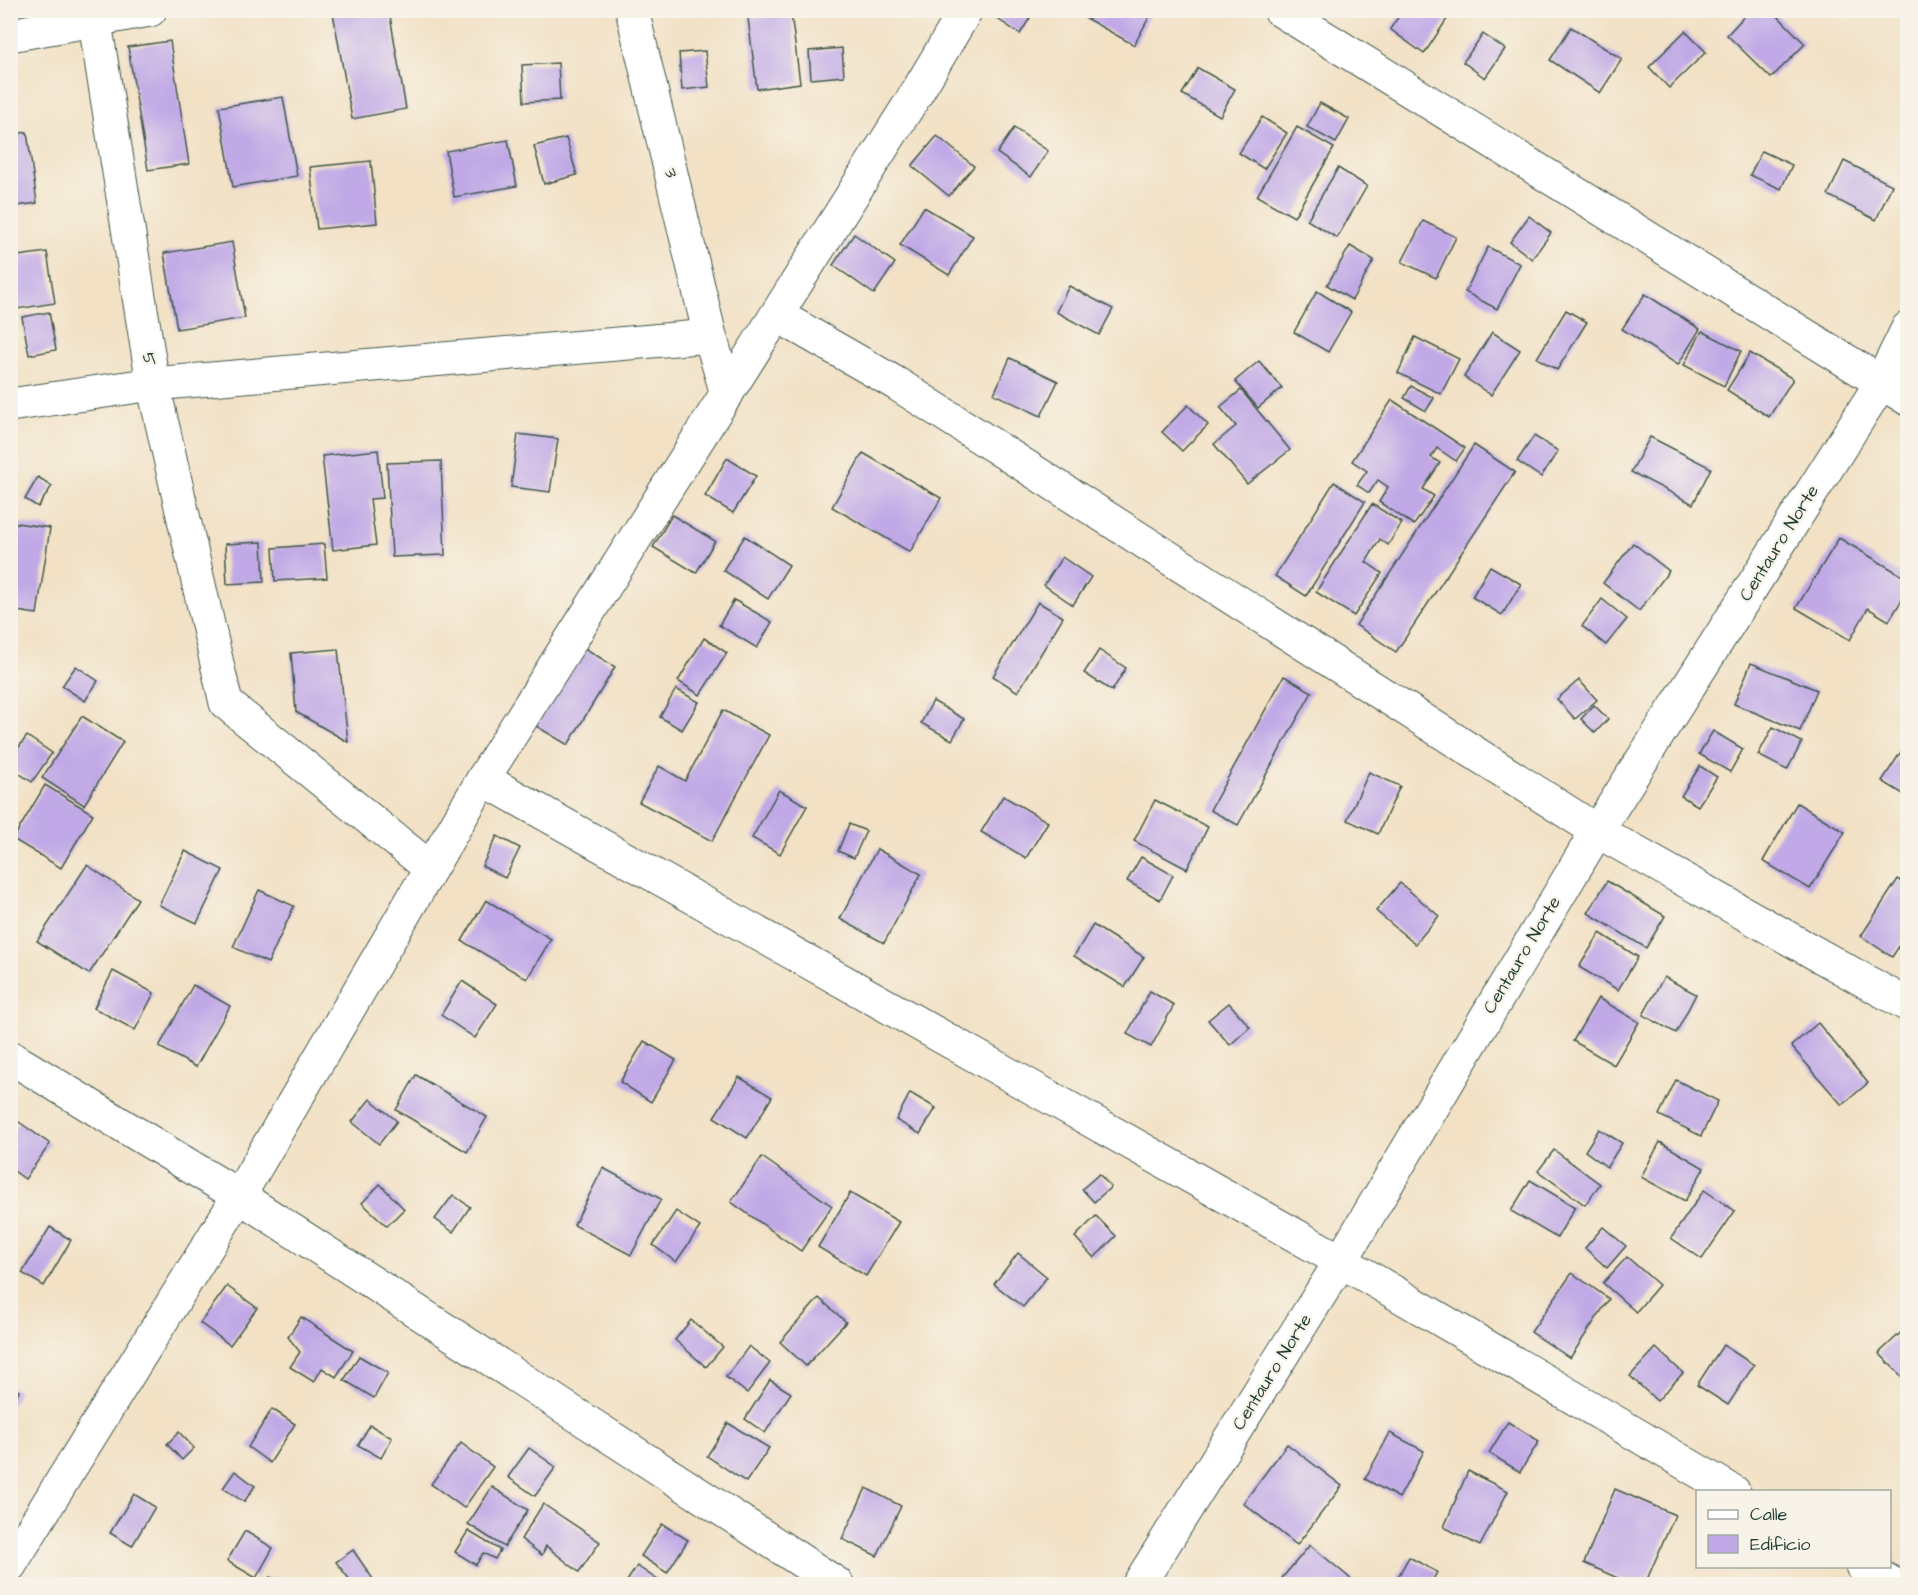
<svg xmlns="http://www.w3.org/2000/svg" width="1918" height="1595" font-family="'Architects Daughter',sans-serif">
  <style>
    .building { fill: #c0a9e6 }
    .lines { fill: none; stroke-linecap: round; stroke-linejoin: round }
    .street-casing { stroke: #3f564a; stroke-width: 35 }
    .street { stroke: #fff; stroke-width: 33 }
    .labels { text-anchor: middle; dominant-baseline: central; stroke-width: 4.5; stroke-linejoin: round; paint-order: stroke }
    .street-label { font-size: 18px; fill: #1f3d34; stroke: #f7f3e8 }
  </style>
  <rect width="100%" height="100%" fill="#f7f3e8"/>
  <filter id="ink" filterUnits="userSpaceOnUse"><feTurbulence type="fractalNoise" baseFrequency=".0167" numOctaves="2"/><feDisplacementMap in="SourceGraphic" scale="12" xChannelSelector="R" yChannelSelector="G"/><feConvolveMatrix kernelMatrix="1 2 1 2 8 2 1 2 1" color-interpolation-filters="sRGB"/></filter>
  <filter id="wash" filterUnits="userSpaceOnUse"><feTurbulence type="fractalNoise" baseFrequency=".008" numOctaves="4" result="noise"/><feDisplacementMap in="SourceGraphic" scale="24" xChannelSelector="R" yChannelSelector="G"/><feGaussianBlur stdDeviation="1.35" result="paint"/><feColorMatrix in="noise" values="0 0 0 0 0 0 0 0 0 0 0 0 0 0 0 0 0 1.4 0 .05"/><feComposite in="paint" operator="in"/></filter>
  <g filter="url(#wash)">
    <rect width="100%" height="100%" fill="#f2e1c5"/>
    <g id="blocks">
      <!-- building -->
      <g class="building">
        <polygon points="348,10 389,10 406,109 352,119 333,13"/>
        <polygon points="984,10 1035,10 1020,34"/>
        <polygon points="1071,10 1153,10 1134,45"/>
        <polygon points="1403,10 1453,10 1424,54 1390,29"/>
        <polygon points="1750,10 1772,10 1805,44 1771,78 1727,35"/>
        <polygon points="791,13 800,83 757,89 748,18"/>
        <polygon points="1571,27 1622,59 1600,93 1550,60"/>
        <polygon points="1685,31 1706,52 1669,88 1649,67"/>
        <polygon points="1483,34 1505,49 1485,78 1463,62"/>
        <polygon points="170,41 189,164 148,170 128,47"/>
        <polygon points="842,48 844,76 811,79 809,51"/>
        <polygon points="705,51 709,87 682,90 679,53"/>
        <polygon points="558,63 560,100 524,102 522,65"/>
        <polygon points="1198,68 1235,89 1220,116 1182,94"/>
        <polygon points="283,97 297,176 233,187 219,107"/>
        <polygon points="1320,103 1349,119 1336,143 1307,127"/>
        <polygon points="1262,117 1287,133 1264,169 1239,153"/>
        <polygon points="1297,127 1334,148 1294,217 1257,196"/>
        <polygon points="1014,128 1048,151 1031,177 997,153"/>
        <polygon points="27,132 37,203 10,207 10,135"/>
        <polygon points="937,136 974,166 949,196 912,166"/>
        <polygon points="566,138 577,175 544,184 534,146"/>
        <polygon points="508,140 517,186 454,197 446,151"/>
        <polygon points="1762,151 1792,165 1781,189 1750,175"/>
        <polygon points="371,161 377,223 317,229 310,167"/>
        <polygon points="1844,161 1892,185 1876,220 1828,195"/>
        <polygon points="1338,168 1367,186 1337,238 1307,220"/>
        <polygon points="924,207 973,236 949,275 900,245"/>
        <polygon points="1529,216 1551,233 1532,259 1510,242"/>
        <polygon points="1423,221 1456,237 1436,278 1402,262"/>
        <polygon points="854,234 895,263 874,294 833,265"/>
        <polygon points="232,242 245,318 177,329 164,253"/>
        <polygon points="1350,246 1374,260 1352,300 1327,285"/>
        <polygon points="1488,247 1520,264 1497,309 1465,292"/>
        <polygon points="47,252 55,303 17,309 10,257"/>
        <polygon points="1069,286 1113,309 1099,335 1056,312"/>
        <polygon points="1317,291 1351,312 1328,352 1294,332"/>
        <polygon points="1645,294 1700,329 1678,365 1622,329"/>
        <polygon points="1566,310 1587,322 1557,370 1537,358"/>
        <polygon points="49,312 56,350 29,355 22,317"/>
        <polygon points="1702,331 1741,351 1724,386 1684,365"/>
        <polygon points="1492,332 1520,350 1491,395 1464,377"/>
        <polygon points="1415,337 1459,359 1441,394 1398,373"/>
        <polygon points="1750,353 1793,379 1769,417 1727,390"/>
        <polygon points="1010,358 1058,381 1041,416 994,394"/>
        <polygon points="1259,361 1282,388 1258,408 1235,381"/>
        <polygon points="1411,386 1434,398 1426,411 1404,398"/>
        <polygon points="1241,390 1290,450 1247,484 1214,444 1236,426 1220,407"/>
        <polygon points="1392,400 1465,448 1456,461 1437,448 1431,457 1440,463 1423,489 1434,496 1414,525 1379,502 1388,487 1378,480 1369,493 1357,485 1367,471 1352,461"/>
        <polygon points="1188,405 1208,425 1182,451 1162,432"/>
        <polygon points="518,434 558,439 550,492 511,487"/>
        <polygon points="1534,436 1558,451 1541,477 1517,461"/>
        <polygon points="1650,437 1711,468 1693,504 1631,472"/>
        <polygon points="1474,445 1515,472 1396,652 1356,625"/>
        <polygon points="378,450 383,498 370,499 376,545 333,550 322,456"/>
        <polygon points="863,453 941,498 910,552 832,507"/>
        <polygon points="727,458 756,476 733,513 705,496"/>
        <polygon points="441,461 445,555 392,557 387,463"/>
        <polygon points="38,477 52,486 38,507 25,499"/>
        <polygon points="1334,482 1365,502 1306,596 1275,576"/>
        <polygon points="1372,504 1402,523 1388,545 1380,539 1366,562 1382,573 1354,616 1316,592"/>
        <polygon points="672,515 715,541 696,573 653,547"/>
        <polygon points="10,522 50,528 37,614 10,610"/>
        <polygon points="745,536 789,565 768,599 723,570"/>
        <polygon points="1839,538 1908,579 1908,590 1889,621 1868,608 1850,640 1796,608"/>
        <polygon points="262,542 264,582 227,584 225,544"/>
        <polygon points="1633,543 1669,571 1639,611 1603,583"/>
        <polygon points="324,544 327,578 275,581 273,548"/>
        <polygon points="1062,557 1091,577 1073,605 1044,585"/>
        <polygon points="1490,566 1521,584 1502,615 1472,597"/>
        <polygon points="1602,599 1627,619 1606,645 1582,626"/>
        <polygon points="734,600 772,622 757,648 719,625"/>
        <polygon points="1038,602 1063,617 1018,692 993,676"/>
        <polygon points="704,638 727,653 700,695 678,681"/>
        <polygon points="583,647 615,667 568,745 536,726"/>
        <polygon points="338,649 348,742 296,712 291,653"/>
        <polygon points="1099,650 1126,668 1112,691 1084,673"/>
        <polygon points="1751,663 1817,690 1800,731 1734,704"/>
        <polygon points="76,666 98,681 85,701 62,686"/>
        <polygon points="1284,676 1312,692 1238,825 1210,810"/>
        <polygon points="1579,680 1597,700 1575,719 1557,699"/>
        <polygon points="676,689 699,702 682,730 660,717"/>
        <polygon points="933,701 964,719 952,740 921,723"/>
        <polygon points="1594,705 1608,719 1595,733 1581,719"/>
        <polygon points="723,710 769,735 712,841 639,802 659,766 685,781"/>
        <polygon points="82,716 123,742 84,805 42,778"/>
        <polygon points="1773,727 1802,742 1787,770 1758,755"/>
        <polygon points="1713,731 1743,749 1730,772 1699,754"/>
        <polygon points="27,736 52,753 32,782 10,767 10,759"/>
        <polygon points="1908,741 1908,797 1882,781"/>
        <polygon points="1700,766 1717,777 1698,806 1681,796"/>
        <polygon points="1369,772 1400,786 1378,834 1347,820"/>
        <polygon points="45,785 93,814 61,868 13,839"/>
        <polygon points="779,790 807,806 780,854 752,838"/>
        <polygon points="1003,796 1048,822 1026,858 981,832"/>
        <polygon points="1155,800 1208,827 1187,869 1134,841"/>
        <polygon points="1797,803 1845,832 1810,889 1763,861"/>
        <polygon points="849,824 866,831 854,858 838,851"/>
        <polygon points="497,836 520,848 505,878 482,866"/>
        <polygon points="877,849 921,874 884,943 840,919"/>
        <polygon points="185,851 223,870 197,923 159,905"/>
        <polygon points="1141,857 1173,875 1160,900 1127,881"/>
        <polygon points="87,865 138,899 89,974 37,941"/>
        <polygon points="1898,879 1908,886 1908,933 1892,957 1861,936"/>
        <polygon points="1607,881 1665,916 1646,948 1588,913"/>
        <polygon points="1400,883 1439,916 1415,944 1376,911"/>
        <polygon points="259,890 294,906 268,963 233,947"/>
        <polygon points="486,900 551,939 527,979 462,941"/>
        <polygon points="1093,925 1144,957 1125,987 1074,956"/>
        <polygon points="1600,933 1638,957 1618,990 1579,967"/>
        <polygon points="113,971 154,993 135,1030 94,1008"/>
        <polygon points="1664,977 1696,994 1676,1033 1643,1015"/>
        <polygon points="462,981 497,1004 475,1038 441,1015"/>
        <polygon points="193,985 230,1006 196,1067 159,1047"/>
        <polygon points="1150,991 1174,1005 1151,1047 1127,1034"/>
        <polygon points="1598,998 1639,1022 1614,1065 1573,1041"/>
        <polygon points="1229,1003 1250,1027 1230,1045 1208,1020"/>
        <polygon points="1818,1023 1868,1083 1842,1105 1791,1046"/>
        <polygon points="644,1041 676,1060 651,1102 620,1082"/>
        <polygon points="416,1075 487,1117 467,1152 396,1110"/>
        <polygon points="739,1077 772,1097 747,1138 714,1117"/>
        <polygon points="1676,1080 1718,1101 1701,1136 1659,1115"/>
        <polygon points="910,1093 936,1108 920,1134 896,1120"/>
        <polygon points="370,1099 397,1121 379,1144 352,1122"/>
        <polygon points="19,1122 50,1144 25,1179 10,1168 10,1134"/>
        <polygon points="1599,1129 1622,1143 1607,1167 1585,1151"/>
        <polygon points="1660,1142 1704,1168 1685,1201 1641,1177"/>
        <polygon points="1554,1150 1600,1184 1585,1205 1538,1171"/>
        <polygon points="762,1157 832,1206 801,1251 731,1202"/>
        <polygon points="603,1168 661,1199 631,1255 574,1225"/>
        <polygon points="1099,1174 1111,1187 1094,1202 1082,1189"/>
        <polygon points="1530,1180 1575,1207 1557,1238 1511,1211"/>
        <polygon points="380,1184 404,1209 387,1226 362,1203"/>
        <polygon points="1704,1190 1735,1211 1702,1259 1671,1238"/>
        <polygon points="850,1193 899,1222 866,1276 818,1247"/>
        <polygon points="453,1195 470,1207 453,1232 435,1219"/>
        <polygon points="676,1211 700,1227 676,1262 653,1245"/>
        <polygon points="1096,1216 1116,1236 1094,1258 1075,1237"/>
        <polygon points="50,1227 71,1240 44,1286 22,1273"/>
        <polygon points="1603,1227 1626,1246 1607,1268 1585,1248"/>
        <polygon points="1018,1253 1047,1277 1023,1307 994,1284"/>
        <polygon points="1627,1257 1659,1285 1636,1312 1603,1283"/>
        <polygon points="1572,1273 1609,1299 1570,1358 1531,1332"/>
        <polygon points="227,1286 257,1308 230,1345 200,1323"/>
        <polygon points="819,1298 846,1322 806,1366 780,1342"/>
        <polygon points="301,1317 353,1351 336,1377 322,1368 314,1382 290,1367 300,1352 288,1337"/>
        <polygon points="691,1320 723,1347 706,1367 675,1340"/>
        <polygon points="1908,1326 1908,1383 1879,1353"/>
        <polygon points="1723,1345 1754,1365 1728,1405 1697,1385"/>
        <polygon points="749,1346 770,1363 747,1393 726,1377"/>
        <polygon points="1656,1348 1683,1373 1657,1401 1630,1376"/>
        <polygon points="359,1356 388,1373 374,1398 344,1380"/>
        <polygon points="770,1380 791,1393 765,1433 745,1419"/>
        <polygon points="10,1387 19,1391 10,1407"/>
        <polygon points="272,1409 295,1424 270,1463 248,1447"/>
        <polygon points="1508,1422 1539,1441 1520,1472 1489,1453"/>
        <polygon points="728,1423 769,1448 746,1482 707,1456"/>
        <polygon points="370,1425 392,1438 381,1458 358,1445"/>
        <polygon points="179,1432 194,1448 182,1460 167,1444"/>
        <polygon points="1390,1433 1424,1451 1399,1498 1365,1479"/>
        <polygon points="461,1443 493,1467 464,1508 431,1484"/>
        <polygon points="1287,1444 1342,1486 1297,1545 1243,1503"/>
        <polygon points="529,1448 556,1467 535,1496 508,1477"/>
        <polygon points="235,1471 255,1486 244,1502 223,1488"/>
        <polygon points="1468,1471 1508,1491 1480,1546 1444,1527"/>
        <polygon points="492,1487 528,1510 504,1547 468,1524"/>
        <polygon points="866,1488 901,1506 877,1556 842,1539"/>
        <polygon points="1615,1489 1675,1515 1645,1584 1631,1584 1584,1563"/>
        <polygon points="134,1494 155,1507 132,1546 110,1533"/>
        <polygon points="543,1504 600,1542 579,1572 546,1546 542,1555 521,1539"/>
        <polygon points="662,1524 688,1540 667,1573 641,1556"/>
        <polygon points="245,1531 273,1548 256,1578 227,1561"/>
        <polygon points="468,1531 500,1550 495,1559 483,1553 476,1565 455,1552"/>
        <polygon points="1310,1545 1357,1584 1290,1584 1282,1578"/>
        <polygon points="353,1550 373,1579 365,1584 353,1584 336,1562"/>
        <polygon points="1409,1557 1437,1572 1431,1584 1394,1584"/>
        <polygon points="637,1566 659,1581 657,1584 625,1584"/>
        <polygon points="270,1577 284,1584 265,1584"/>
      </g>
    </g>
  </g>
  <g filter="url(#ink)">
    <use href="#blocks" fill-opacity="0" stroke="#3f564a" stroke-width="1.5"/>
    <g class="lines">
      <defs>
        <g id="street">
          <polyline points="93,10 153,384 226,703 430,868"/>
          <polyline points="632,10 710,336"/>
          <polyline points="1280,10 1908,399"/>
          <polyline points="10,35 150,10"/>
          <polyline points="777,315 897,384 1597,831 1908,1005"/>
          <polyline points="10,405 153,384 710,336 727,394"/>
          <polyline points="483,779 1341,1261 1734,1492"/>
          <polyline points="10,1057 239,1196 837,1584"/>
          <polyline points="10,1565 239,1196 483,779 916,94 966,10"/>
          <polyline points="1862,1566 1893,1584"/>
          <polyline points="1139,1584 1341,1261 1597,831 1881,383 1908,328"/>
        </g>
      </defs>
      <!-- street casing -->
      <use href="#street" class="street-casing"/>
      <!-- street -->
      <use href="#street" class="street"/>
    </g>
  </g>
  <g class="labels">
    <!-- street labels -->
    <g class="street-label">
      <text transform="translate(671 173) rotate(77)">3</text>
      <text transform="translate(149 359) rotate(81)">5</text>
      <text transform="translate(1779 543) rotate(-58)">Centauro Norte</text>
      <text transform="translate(1522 955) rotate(-59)">Centauro Norte</text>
      <text transform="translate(1272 1372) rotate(-58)">Centauro Norte</text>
    </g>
  </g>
  <!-- margin -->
  <rect width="1918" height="1595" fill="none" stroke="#f7f3e8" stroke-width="36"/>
  <!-- legend -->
  <rect x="1696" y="1490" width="195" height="78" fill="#f7f3e8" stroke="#a1aaa0" stroke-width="1.5"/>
  <rect x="1708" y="1510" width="30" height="9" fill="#ffffff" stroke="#a1aaa0" stroke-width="1.5"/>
  <text x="1750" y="1520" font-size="18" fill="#1f3d34">Calle</text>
  <rect x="1708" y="1535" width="30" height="18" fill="#c0a9e6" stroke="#a1aaa0" stroke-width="1.5"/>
  <text x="1750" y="1550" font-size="18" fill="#1f3d34">Edificio</text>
</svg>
